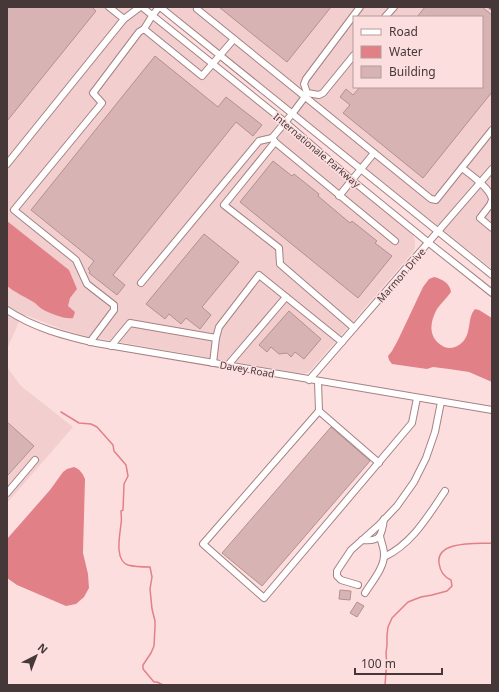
<svg xmlns="http://www.w3.org/2000/svg" width="499" height="692" font-family="'Noto Sans',sans-serif">
  <style>
    .built { fill: #f2cecf; fill-rule: evenodd }
    .water { fill: #e18187 }
    .lines { fill: none; stroke-linecap: round; stroke-linejoin: round }
    .stream { stroke: #e18187; stroke-width: 1.5 }
    .building { fill: #d8b3b4; stroke: #b39091 }
    .minor-casing { stroke: #a58283; stroke-width: 8 }
    .minor { stroke: #fff; stroke-width: 6 }
    .rail { stroke: #7d696a; stroke-width: 1.5; stroke-dasharray: 8 4; stroke-linecap: butt }
    .labels { text-anchor: middle; dominant-baseline: central; stroke-width: 3; stroke-linejoin: round; paint-order: stroke }
    .street-label { font-size: 10px; fill: #463738; stroke: #fddedf }
  </style>
  <rect width="100%" height="100%" fill="#fddedf"/>
  <!-- built -->
  <g class="built">
    <polygon points="7,7 137,7 303,140 341,174 410,231 413,235 415,241 415,247 413,252 311,370 307,373 301,374 262,367 85,336 61,329 26,315 19,322 7,349"/>
    <path d="M166,7H492V269L226,56ZM354,17H482V87H354Z"/>
    <polygon points="7,365 7,367 21,386 73,427 7,503"/>
  </g>
  <!-- water -->
  <g class="water">
    <path d="M7,221L69,270L77,289L70,298L68,306L75,312L73,318C66,320 49,313 42,309C39,307 37,305 35,303C25,297 16,293 7,286Z"/>
    <path d="M434,277C442,279 450,283 451,292C447,298 441,303 437,309C430,322 428,336 441,345C446,349 453,349 459,345C473,336 466,319 475,309L479,310L492,318V382L469,372L449,369L433,367L427,369L392,364L389,360L388,356L392,351L398,340L423,287L429,279Z"/>
    <path d="M74,467C80,469 83,474 85,479L83,553L88,574L89,588L84,597L76,604L66,606L17,585L7,578V539L50,490L63,472L67,469Z"/>
  </g>
  <g class="lines">
    <!-- stream -->
    <g class="stream">
      <path d="M61,412L79,423L91,424L97,427L113,445L114,451L126,465L128,476L124,484L123,510L121,511C121,515 122,520 121,524C120,535 114,560 128,565C135,567 143,567 150,567L152,577L150,589L152,609L155,621V627L154,646L151,653L143,665V669L154,682H157L163,685"/>
      <path d="M385,685L386,671L387,667L386,653L387,645V635L388,627L392,618L408,602L421,597L432,595L447,591L452,586L451,580C444,577 440,571 439,563C436,540 478,544 492,543"/>
    </g>
  </g>
  <!-- building -->
  <g class="building">
    <polygon points="7,7 92,7 96,11 7,121"/>
    <polygon points="219,7 331,7 287,62"/>
    <polygon points="425,7 482,7 492,15 492,92 423,178 343,113 350,105 340,97 346,89 353,95 360,87 482,87 482,17 417,17"/>
    <polygon points="155,56 218,107 226,97 262,125 253,136 236,122 113,275 125,285 117,295 89,273 90,271 88,269 94,261 31,210"/>
    <polygon points="273,161 292,176 294,174 319,194 318,196 350,223 352,221 377,241 375,243 392,256 358,298 240,202"/>
    <polygon points="204,234 239,262 202,307 211,315 200,329 186,318 181,324 169,314 165,319 146,304"/>
    <polygon points="289,311 321,339 304,359 295,352 291,357 287,353 279,354 271,347 267,352 259,345"/>
    <polygon points="7,422 34,446 7,476"/>
    <polygon points="331,427 370,461 262,586 222,553"/>
    <polygon points="340,590 351,591 350,600 339,599"/>
    <polygon points="357,602 364,606 357,617 350,613"/>
  </g>
  <g class="lines">
    <defs>
      <g id="minor">
        <polyline points="109,7 124,19 140,7"/>
        <polyline points="142,7 285,122 353,181 429,243 492,293"/>
        <polyline points="160,7 492,275"/>
        <polyline points="197,9 431,199 436,200 492,130"/>
        <polyline points="385,17 394,7"/>
        <polyline points="144,29 202,76 234,39"/>
        <polyline points="307,93 304,84 306,79 360,7"/>
        <polyline points="307,93 319,95 323,93 354,55"/>
        <polyline points="273,139 275,142 395,241"/>
        <polyline points="275,142 224,205 279,248 280,264 354,328"/>
        <polyline points="7,164 124,19"/>
        <path d="M462,168C471,175 490,188 492,199"/>
        <polyline points="339,196 374,153"/>
        <polyline points="492,200 490,205 480,218 492,228"/>
        <polyline points="141,283 259,141 272,138 292,114 307,94"/>
        <path d="M7,310C34,328 65,336 96,343L492,410"/>
        <polyline points="90,342 114,310 114,305 87,284 76,260 14,210 102,103 93,93 139,32 144,29 152,16 159,7"/>
        <polyline points="111,346 130,323 216,338 219,327 259,275 342,342"/>
        <polyline points="213,363 216,338"/>
        <polyline points="228,365 286,297"/>
        <polyline points="309,380 492,169"/>
        <polyline points="318,381 319,411 203,544 264,598 412,423 417,398"/>
        <polyline points="319,411 379,463"/>
        <polyline points="7,493 35,460"/>
        <path d="M362,540C380,542 382,536 384,519"/>
        <path d="M384,557C412,544 428,516 445,491"/>
        <polyline points="358,585 341,580 337,576 337,571 351,550 379,525 397,506 414,482 426,458 435,432 441,402"/>
        <path d="M365,593C371,583 385,567 384,554C384,548 381,542 380,536"/>
      </g>
    </defs>
    <!-- minor casing -->
    <use href="#minor" class="minor-casing"/>
    <!-- minor -->
    <use href="#minor" class="minor"/>
    <!-- rail -->
    <polyline class="rail" points="488,7 492,10"/>
  </g>
  <g class="labels">
    <!-- street labels -->
    <g class="street-label">
      <text transform="translate(317 150) rotate(40)">Internationale Parkway</text>
      <text transform="translate(401 275) rotate(-49)">Marmon Drive</text>
      <text transform="translate(247 369) rotate(10)">Davey Road</text>
    </g>
  </g>
  <!-- border -->
  <rect width="499" height="692" fill="none" stroke="#463738" stroke-width="16"/>
  <!-- legend -->
  <rect x="353" y="16" width="130" height="72" fill="#fddedf" stroke="#b49b9c"/>
  <rect x="361" y="29" width="20" height="6" fill="#ffffff" stroke="#b49b9c"/>
  <text x="389" y="36" font-size="12" fill="#463738">Road</text>
  <rect x="361" y="46" width="20" height="12" fill="#e18187" stroke="#b49b9c"/>
  <text x="389" y="56" font-size="12" fill="#463738">Water</text>
  <rect x="361" y="66" width="20" height="12" fill="#d8b3b4" stroke="#b49b9c"/>
  <text x="389" y="76" font-size="12" fill="#463738">Building</text>
  <!-- north arrow -->
  <g transform="translate(36 656) rotate(42)" stroke="#fddedf" stroke-width="3" paint-order="stroke">
  <path d="M0-3L7 15L0 10L-7 15Z" fill="#463738"/>
  <text y="-6" font-size="11" font-weight="bold" text-anchor="middle" fill="#463738">N</text>
  </g>
  <!-- scale -->
  <path d="M355 668v6h87v-6" fill="none" stroke="#463738" stroke-width="2"/>
  <text x="361" y="668" font-size="12" fill="#463738" stroke="#fddedf" stroke-width="3" paint-order="stroke">100 m</text>
</svg>
